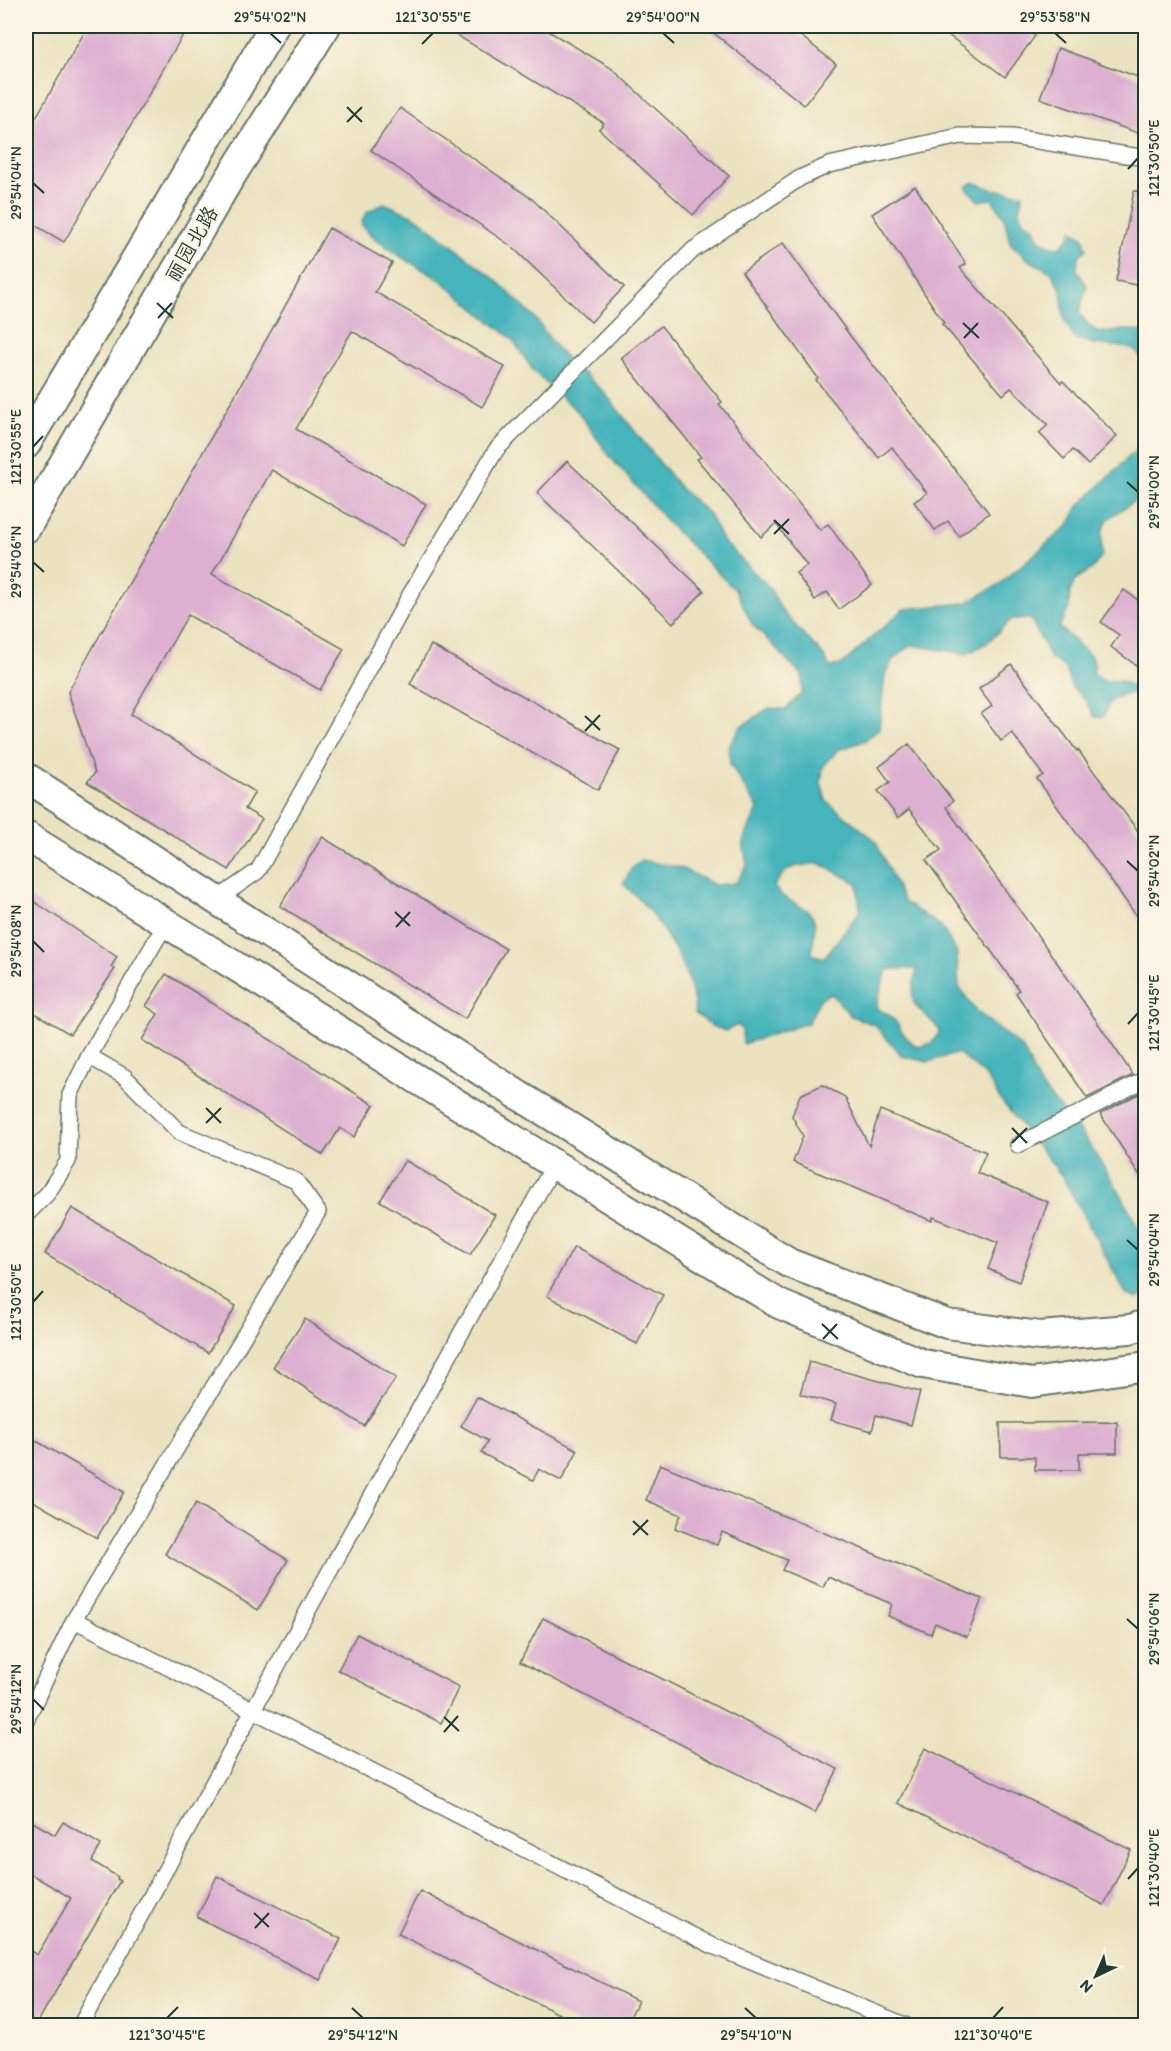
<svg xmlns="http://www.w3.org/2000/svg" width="1171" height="2051" font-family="Itim,'LXGW WenKai TC',sans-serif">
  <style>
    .water { fill: #44b4bb; stroke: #327878; stroke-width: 1.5; fill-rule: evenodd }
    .building { fill: #ddb0d1 }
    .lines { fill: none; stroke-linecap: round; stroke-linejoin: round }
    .lane-casing { stroke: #667765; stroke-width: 18 }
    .street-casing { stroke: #667765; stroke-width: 32 }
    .lane { stroke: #fff; stroke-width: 15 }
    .street { stroke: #fff; stroke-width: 28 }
    .ticks { fill: none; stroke: #1f3d34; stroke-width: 2 }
    .labels { text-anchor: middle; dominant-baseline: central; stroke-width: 5; stroke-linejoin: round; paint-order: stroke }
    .street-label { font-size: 21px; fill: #1f3d34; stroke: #fcf5e5 }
    .neatline { fill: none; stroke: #1f3d34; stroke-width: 2 }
    .ticks-label { font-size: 15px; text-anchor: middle; fill: #1f3d34 }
  </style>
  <rect width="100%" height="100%" fill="#fcf5e5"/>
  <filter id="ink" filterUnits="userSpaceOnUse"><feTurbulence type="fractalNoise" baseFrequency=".0167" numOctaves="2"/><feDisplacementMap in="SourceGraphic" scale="12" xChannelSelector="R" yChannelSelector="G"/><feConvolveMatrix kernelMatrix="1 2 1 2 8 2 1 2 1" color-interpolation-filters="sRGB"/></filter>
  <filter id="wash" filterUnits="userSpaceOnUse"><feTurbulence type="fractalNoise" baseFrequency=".008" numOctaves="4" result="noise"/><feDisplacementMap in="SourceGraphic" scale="24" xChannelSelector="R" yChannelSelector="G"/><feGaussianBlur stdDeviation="1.35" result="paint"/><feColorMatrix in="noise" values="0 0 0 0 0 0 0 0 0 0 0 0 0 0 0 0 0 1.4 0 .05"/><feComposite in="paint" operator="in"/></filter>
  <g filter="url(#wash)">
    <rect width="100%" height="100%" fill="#ebe2c0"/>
    <!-- water -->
    <g class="water">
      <path d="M974,182L991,189L1023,194L1020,211L1023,221L1034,227C1036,241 1046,245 1060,247L1071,236L1072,230L1083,237L1087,249L1078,257L1077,270L1087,286L1079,312C1102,350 1114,321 1145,333V360L1132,348L1093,344L1074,338L1064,319L1061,290L1051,272L1027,259L1010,243L1004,217L992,199L978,201L966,187Z"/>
      <path d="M384,203L416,217L496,280L536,319L557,349L603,391L680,488L709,514L722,540L769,587L783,612L824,656L830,667L841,665L904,609L966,603L997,586L1069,525L1079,506L1145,441V476L1136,483L1134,501L1108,519L1102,532V556L1092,569L1076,579L1070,591L1069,608L1059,627L1090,655L1095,665L1093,672C1112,691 1118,671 1135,690L1133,693C1113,697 1111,697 1103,717H1095L1086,701L1071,686L1065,668L1050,658L1031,619H1012L987,643L967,654L911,645L892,661L885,676L879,729L864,741L838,750L823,767L821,783L826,801L875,840L904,902L941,926L957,953L959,987L975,1010L1023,1049L1039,1084L1081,1132L1121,1194L1145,1241V1293L1137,1299L1126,1294L1062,1176L1000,1099L986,1076L958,1053L928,1062L902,1056L875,1025L851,1016L831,993L820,999L808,1023L743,1044L742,1030L738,1025L725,1031L712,1026L695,1013C693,968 656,912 623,884L632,868L641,860L681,868L715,885L736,883L747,865L743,841L758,809L730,764L729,747L740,727L769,708L786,709L802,693V675L752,624L736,591L671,526L611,458L578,412L534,372L513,340L439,279L403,258L371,236L361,224L366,213ZM819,863L857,883L860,911L824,958L812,954C812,945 815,934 815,925C813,903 783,905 774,886C788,864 795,866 819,863ZM887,969H917C905,1016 919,1001 940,1031L932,1043L918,1047C895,1033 904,1019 877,1009C875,1000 885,981 887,969Z"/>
    </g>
    <g id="blocks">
      <!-- building -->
      <g class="building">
        <polygon points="88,26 188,26 64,242 26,220 26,135"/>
        <polygon points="441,26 540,26 611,68 729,176 693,215 599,129 604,123"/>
        <polygon points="705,26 788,26 836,64 804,105"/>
        <polygon points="936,26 1020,26 1035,36 1005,77"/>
        <polygon points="1058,48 1146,80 1146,136 1040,98"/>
        <polygon points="400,108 532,199 624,287 591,322 511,246 371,150"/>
        <polygon points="915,186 966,264 960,268 1061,383 1063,381 1117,436 1088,465 1073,450 1064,459 1039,433 1048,425 1011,388 1003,395 942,324 944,323 872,214"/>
        <polygon points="1134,191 1146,192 1146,287 1116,281"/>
        <polygon points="329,228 392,263 375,292 505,367 482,407 352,331 296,429 426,504 402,546 272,470 212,574 344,649 320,690 188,615 131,714 255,792 245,809 262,819 229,870 87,782 95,773 68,692"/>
        <polygon points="783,243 851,337 989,513 959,536 948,521 935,530 914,502 927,493 892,447 879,458 816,380 818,378 742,272"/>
        <polygon points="661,326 722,402 719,404 820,530 828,524 872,585 839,609 827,592 815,600 796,573 807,565 776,524 761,537 697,459 701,457 621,358"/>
        <polygon points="567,461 704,591 673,623 537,493"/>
        <polygon points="1124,590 1146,606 1146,654 1137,666 1111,647 1119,635 1101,622"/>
        <polygon points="431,645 620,750 598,790 410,684"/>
        <polygon points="1011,664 1077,751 1078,750 1146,842 1146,929 1037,779 1043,775 1012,733 1001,741 981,714 992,706 979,689"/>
        <polygon points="909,744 953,801 946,807 1058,964 1133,1075 1087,1098 1016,993 1019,990 926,860 941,850 909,809 898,818 878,791 890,782 879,767"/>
        <polygon points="322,837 506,949 465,1019 280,906"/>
        <polygon points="26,896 117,957 111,967 115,969 70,1034 26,1008"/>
        <polygon points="166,974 374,1105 354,1137 340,1128 323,1155 142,1040 158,1014 146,1006"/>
        <polygon points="822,1085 845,1097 869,1146 880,1110 986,1152 977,1173 1048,1202 1019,1282 988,1269 998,1243 933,1217 932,1221 793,1162 803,1136 792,1116 800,1095"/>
        <polygon points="1144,1091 1146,1093 1146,1185 1100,1114"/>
        <polygon points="405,1160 495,1215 470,1255 380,1201"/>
        <polygon points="72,1208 236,1306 208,1353 45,1254"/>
        <polygon points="574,1247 663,1295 637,1344 547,1296"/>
        <polygon points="305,1319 396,1378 364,1426 273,1367"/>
        <polygon points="809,1362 920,1392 911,1425 876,1415 872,1431 831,1420 836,1404 800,1394"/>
        <polygon points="477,1397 578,1450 561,1481 539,1469 533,1480 481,1453 488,1441 461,1426"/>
        <polygon points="1117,1422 1117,1453 1079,1453 1079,1470 1035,1470 1035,1457 1001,1457 1000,1423"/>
        <polygon points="26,1435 124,1492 97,1538 26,1497"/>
        <polygon points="660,1464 982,1599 967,1637 935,1623 931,1634 888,1616 892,1604 828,1577 823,1587 782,1570 787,1560 722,1532 717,1545 675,1528 681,1515 646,1500"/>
        <polygon points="196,1503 288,1560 258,1610 165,1554"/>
        <polygon points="543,1618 838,1769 815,1813 520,1662"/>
        <polygon points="357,1634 459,1687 441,1723 338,1670"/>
        <polygon points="925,1748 1131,1850 1104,1905 898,1803"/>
        <polygon points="26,1818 55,1835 63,1822 101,1845 92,1861 118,1877 117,1879 120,1881 36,2025 26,2025 26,1948 37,1955 71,1898 26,1871"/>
        <polygon points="217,1876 341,1939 320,1980 197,1917"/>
        <polygon points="420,1891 638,2001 626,2025 581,2025 398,1934"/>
      </g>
    </g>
  </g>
  <g filter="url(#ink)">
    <use href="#blocks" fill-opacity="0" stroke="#667765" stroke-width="1.5"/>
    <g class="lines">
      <defs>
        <g id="lane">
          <polyline points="216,900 258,871 411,593 496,450 693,250 800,178 829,165 960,136 1012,137 1146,158"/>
          <polyline points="1018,1145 1146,1079"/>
          <polyline points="554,1165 253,1710 713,1946 907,2026"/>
          <polyline points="26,1215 47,1194 68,1161 70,1095 89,1056"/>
          <polyline points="26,1720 74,1620"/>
          <polyline points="80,2026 253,1710 74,1620 318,1212 296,1181 179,1132 125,1077 89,1056 166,923"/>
        </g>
        <g id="street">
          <polyline points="26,444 274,26"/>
          <polyline points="26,528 228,181 326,26"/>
          <polyline points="26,777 515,1093 789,1263 947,1324 1040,1336 1130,1329 1146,1324"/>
          <polyline points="26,836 779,1304 923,1364 1032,1383 1146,1366"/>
        </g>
      </defs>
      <!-- lane casing -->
      <use href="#lane" class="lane-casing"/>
      <!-- street casing -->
      <use href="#street" class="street-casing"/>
      <!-- lane -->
      <use href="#lane" class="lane"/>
      <!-- street -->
      <use href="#street" class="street"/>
    </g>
  </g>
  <!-- ticks -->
  <path class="ticks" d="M270,33L281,43M663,33L674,43M1055,33L1066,43M422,44L433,33M347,107L362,122M347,122L362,107M1128,169L1138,158M33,183L44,193M157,303L173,318M158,318L172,303M963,323L979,338M964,338L978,323M33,447L43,436M1127,482L1138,492M774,520L789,534M774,534L789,519M33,562L44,572M585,716L600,730M585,731L600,715M1127,861L1138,871M395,912L410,926M396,927L410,912M33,941L44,952M1128,1024L1138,1013M206,1108L221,1123M206,1123L221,1108M1012,1128L1027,1143M1012,1143L1027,1128M1127,1240L1138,1250M33,1302L43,1291M822,1324L838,1339M823,1339L837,1324M633,1521L648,1535M633,1535L648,1520M1127,1619L1138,1629M33,1699L44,1710M444,1717L459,1731M444,1732L458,1716M1128,1879L1138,1868M254,1913L269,1927M255,1928L269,1913M352,2008L363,2018M745,2008L756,2018M167,2018L178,2007M993,2018L1003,2007"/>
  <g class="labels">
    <!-- street labels -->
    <g class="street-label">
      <text transform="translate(191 244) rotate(-60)">丽园北路</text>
    </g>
  </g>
  <!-- margin -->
  <rect width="1171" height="2051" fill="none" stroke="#fcf5e5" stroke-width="66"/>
  <!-- north arrow -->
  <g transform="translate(1096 1976) rotate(224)" stroke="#fcf5e5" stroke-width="4.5" paint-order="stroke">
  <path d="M0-4.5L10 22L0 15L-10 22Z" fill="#1f3d34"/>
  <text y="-9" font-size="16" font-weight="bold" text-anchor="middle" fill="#1f3d34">N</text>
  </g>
  <rect x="33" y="33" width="1105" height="1985" class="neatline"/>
  <g class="ticks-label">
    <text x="270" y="22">29°54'02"N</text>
    <text x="433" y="22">121°30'55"E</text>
    <text x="663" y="22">29°54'00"N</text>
    <text x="1055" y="22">29°53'58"N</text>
    <text transform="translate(1154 158) rotate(-90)" y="5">121°30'50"E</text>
    <text transform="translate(16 183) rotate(-90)" y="5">29°54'04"N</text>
    <text transform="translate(16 447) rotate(-90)" y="5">121°30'55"E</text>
    <text transform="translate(1154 492) rotate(-90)" y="5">29°54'00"N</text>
    <text transform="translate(16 562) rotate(-90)" y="5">29°54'06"N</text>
    <text transform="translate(1154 871) rotate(-90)" y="5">29°54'02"N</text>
    <text transform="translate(16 941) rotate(-90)" y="5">29°54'08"N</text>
    <text transform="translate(1154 1013) rotate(-90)" y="5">121°30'45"E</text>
    <text transform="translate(1154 1250) rotate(-90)" y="5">29°54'04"N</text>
    <text transform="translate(16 1302) rotate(-90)" y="5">121°30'50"E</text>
    <text transform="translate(1154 1629) rotate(-90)" y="5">29°54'06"N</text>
    <text transform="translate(16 1699) rotate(-90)" y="5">29°54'12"N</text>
    <text transform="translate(1154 1868) rotate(-90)" y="5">121°30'40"E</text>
    <text x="167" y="2040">121°30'45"E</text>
    <text x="363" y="2040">29°54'12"N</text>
    <text x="756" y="2040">29°54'10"N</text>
    <text x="993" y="2040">121°30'40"E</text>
  </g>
</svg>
